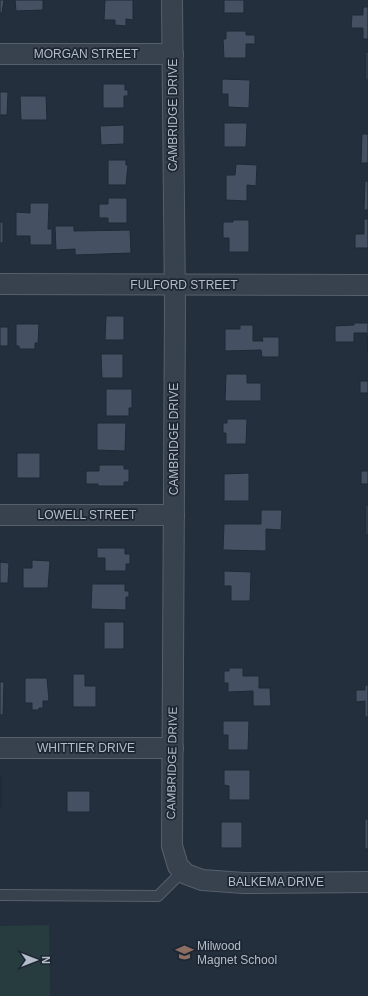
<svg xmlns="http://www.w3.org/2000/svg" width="368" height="996" font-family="Arial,sans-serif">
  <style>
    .green { fill: #263c3f }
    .building { fill: #455162; stroke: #1f2835 }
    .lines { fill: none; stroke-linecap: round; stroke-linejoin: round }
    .service-casing { stroke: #565f6c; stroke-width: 12 }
    .minor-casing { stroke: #565f6c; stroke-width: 22 }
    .service { stroke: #38414e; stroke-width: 10 }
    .minor { stroke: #38414e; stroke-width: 20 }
    .labels { text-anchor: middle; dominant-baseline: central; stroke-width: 3.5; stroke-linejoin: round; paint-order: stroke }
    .street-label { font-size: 12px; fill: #b4bcc9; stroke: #1d2633 }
    .poi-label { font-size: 12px; fill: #b4bcc9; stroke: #1d2633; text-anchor: start }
  </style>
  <rect width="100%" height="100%" fill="#242f3e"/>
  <!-- green -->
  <polygon class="green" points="49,925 50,996 0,996 0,926"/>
  <!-- building -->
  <g class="building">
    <polygon points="0,0 4,0 2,13 0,13"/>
    <polygon points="15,0 43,0 43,10 16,11"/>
    <polygon points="105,0 133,0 133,20 126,19 126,26 115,25 115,20 104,20"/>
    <rect x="224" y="0" width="20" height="13"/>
    <polygon points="363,7 368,7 368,39 363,39 363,28 351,28 352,15 363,15"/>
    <polygon points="226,31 246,31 246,35 255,35 255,44 246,44 246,58 224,58 223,39 226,39"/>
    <rect x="366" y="52" width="2" height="28"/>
    <polygon points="222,79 250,80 249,108 228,107 228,94 222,94"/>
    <polygon points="103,84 125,84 125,90 128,90 128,96 124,96 124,108 103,108"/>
    <polygon points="0,92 8,92 7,115 0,115"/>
    <polygon points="20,96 46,96 47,120 21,120"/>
    <polygon points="224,123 247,123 246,147 224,147"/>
    <polygon points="124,125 124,144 101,145 100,126"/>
    <polygon points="362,134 368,134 368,163 361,163"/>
    <polygon points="108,160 126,160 126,165 128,165 126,185 108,185"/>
    <polygon points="236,164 257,165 256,186 247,185 247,201 226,200 226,175 235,175"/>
    <polygon points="365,181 368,181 368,210 364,210"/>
    <polygon points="108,198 127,198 127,223 108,223 108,218 99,218 99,204 108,204"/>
    <polygon points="30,203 49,203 48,229 52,229 52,245 30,245 30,236 16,236 16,212 30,213"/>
    <polygon points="364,219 368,219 368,248 355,248 355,234 364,234"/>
    <polygon points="233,220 249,220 249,252 229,252 229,238 223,238 223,222 233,222"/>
    <rect x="0" y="222" width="3" height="21"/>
    <polygon points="55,226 74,226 74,231 130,230 131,253 75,255 75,249 56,250"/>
    <polygon points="106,316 124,316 124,340 105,340"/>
    <polygon points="354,323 368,323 368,353 367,333 354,333 354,342 335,342 335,326 354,325"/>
    <polygon points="16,324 39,324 38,343 35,343 35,349 19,349 19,346 16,346"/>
    <polygon points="240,325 253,325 253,341 263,341 262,337 279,337 279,357 262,357 261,350 225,351 225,329 240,329"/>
    <rect x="0" y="327" width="8" height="19"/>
    <polygon points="101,354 123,354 123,378 102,378"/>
    <polygon points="226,374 247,374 247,383 261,383 261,401 225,401"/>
    <rect x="360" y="381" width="8" height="12"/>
    <polygon points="106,389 132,389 132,408 129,408 129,416 106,416"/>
    <polygon points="227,419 247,419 246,444 226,444 226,433 223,433 223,423 227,423"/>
    <polygon points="97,423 126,423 125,451 97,450"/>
    <rect x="17" y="453" width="23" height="25"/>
    <polygon points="99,465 124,465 124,469 129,469 129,482 124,482 124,486 98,486 98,484 86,484 86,471 99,471"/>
    <rect x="361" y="471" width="7" height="13"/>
    <polygon points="249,473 249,501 224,501 224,474"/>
    <rect x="366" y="505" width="2" height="30"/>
    <polygon points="261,510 282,510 281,530 266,529 266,551 223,550 224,524 261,524"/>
    <polygon points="97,548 125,548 125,554 130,554 130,564 126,564 126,571 105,571 105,558 97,558"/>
    <polygon points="0,560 0,562 9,563 8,583 0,583"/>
    <polygon points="32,560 50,561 48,588 23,588 23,568 32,568"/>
    <polygon points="224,571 251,572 250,601 231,601 231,586 224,586"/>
    <polygon points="92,584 125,584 125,591 129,591 129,597 126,597 126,610 91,609"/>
    <rect x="104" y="622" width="20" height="27"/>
    <polygon points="229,668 243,668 243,676 259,676 259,688 270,688 271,706 253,706 253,691 228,692 228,683 224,683 224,671 229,671"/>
    <polygon points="73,674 85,674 85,686 96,686 96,707 73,707"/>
    <polygon points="25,678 47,678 49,701 43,701 43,708 39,708 39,710 32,710 32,703 25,703"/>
    <polygon points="0,682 4,682 3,715 0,715"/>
    <polygon points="365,685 368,685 368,717 365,717 365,701 356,702 356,690 365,690"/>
    <polygon points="223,721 249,721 248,750 228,750 228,735 223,735"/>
    <polygon points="224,770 250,770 250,800 229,800 229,786 224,785"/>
    <rect x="0" y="776" width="1" height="31"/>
    <rect x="67" y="791" width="23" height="21"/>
    <rect x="365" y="819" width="3" height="30"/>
    <rect x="221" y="822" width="21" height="26"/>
  </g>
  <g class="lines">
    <defs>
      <polyline id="service" points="0,895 158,896 183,871"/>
      <g id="minor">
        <polyline points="172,0 175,307 172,846 178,866 186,874 202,880 244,883 368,882"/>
        <polyline points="0,54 173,54"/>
        <polyline points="0,284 368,285"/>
        <polyline points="0,515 174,515"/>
        <polyline points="0,748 173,748"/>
      </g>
    </defs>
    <!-- service casing -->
    <use href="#service" class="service-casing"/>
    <!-- minor casing -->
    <use href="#minor" class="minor-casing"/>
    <!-- service -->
    <use href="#service" class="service"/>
    <!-- minor -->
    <use href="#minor" class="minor"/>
  </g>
  <!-- icons -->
  <defs>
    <symbol id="school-bare" viewBox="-9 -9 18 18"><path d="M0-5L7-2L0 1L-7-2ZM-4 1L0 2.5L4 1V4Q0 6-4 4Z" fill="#8d6e63" stroke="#1d2633" stroke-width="2.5" paint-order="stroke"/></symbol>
  </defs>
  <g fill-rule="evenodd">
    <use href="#school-bare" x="172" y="940" width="25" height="25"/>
  </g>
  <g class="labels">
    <!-- street labels -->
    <g class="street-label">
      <text x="86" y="54">MORGAN STREET</text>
      <text transform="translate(173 115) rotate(-90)">CAMBRIDGE DRIVE</text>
      <text x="184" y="285">FULFORD STREET</text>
      <text transform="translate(174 439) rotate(-90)">CAMBRIDGE DRIVE</text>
      <text x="87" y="515">LOWELL STREET</text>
      <text x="86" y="748">WHITTIER DRIVE</text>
      <text transform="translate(172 763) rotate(-89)">CAMBRIDGE DRIVE</text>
      <text x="276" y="882">BALKEMA DRIVE</text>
    </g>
    <!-- poi labels -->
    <g class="poi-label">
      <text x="197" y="946">Milwood<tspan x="197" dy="14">Magnet School</tspan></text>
    </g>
  </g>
  <!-- north arrow -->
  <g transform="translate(36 960) rotate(90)" stroke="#1d2633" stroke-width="3" paint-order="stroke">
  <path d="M0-3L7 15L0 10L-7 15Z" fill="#b4bcc9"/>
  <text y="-6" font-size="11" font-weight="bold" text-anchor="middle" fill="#b4bcc9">N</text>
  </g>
</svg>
